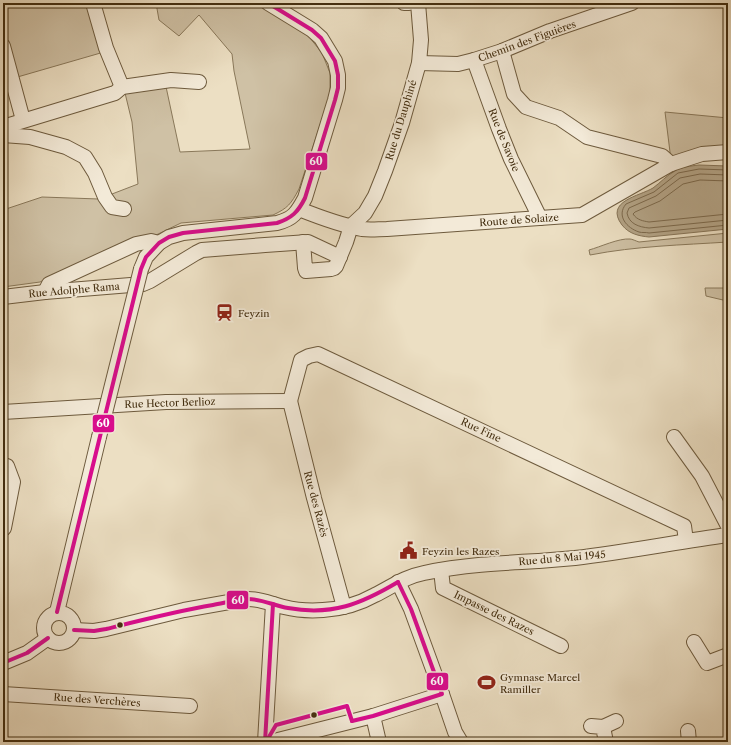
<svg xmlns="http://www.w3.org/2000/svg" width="731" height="745" font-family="'Libre Caslon Text',serif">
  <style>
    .green { fill: #cfc1a5; stroke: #89785a }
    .water { fill: #b3a386; stroke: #867457 }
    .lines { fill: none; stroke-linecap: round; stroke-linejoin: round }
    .shore { stroke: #7b684b; stroke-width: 1 }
    .minor-casing { stroke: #6d5a3d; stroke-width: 16 }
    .minor { stroke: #f3ead8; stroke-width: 14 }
    .minor-bridge-casing { stroke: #6d5a3d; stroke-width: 16; stroke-linecap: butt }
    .minor-bridge { stroke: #f3ead8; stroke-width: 14 }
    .bus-1-casing { stroke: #f3ead8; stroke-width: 7 }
    .bus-1 { stroke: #d80d8c; stroke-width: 4 }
    .bus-dot { fill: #432e10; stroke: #f3ead8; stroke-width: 1.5 }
    .labels { text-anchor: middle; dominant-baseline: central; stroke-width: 3.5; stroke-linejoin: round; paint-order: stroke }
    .street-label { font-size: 10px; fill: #432e10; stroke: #f3ead8 }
    .poi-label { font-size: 10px; fill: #432e10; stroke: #f3ead8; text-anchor: start }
    .line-badge { stroke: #f3ead8; stroke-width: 1.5 }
    .badge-label { font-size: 11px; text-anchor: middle; font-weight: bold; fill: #fff }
  </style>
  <rect width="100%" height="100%" fill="#ecdfc3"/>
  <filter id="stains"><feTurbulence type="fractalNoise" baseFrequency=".005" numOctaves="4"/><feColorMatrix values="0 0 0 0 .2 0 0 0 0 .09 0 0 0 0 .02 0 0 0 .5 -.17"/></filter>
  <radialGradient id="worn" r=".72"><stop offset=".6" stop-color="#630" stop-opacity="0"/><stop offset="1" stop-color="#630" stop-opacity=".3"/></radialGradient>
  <!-- green -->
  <g class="green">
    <polygon points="3,3 90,3 104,52 14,78 3,37"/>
    <path d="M156,3H256L306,33L322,53L330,73V95L299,189C291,204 288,208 273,215L181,223L154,236L134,239L40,282L3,287V210L42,197L99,199L138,184L132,122L125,93L165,82L180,152L250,149L234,71L232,54L199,15L179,36L159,20Z"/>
    <polygon points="665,112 728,118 728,161 704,148 671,160"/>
    <path d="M728,233V242C682,245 636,246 590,255L589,250C600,247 619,238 630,239C632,239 636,241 639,242Z"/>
    <polygon points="705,288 728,288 728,300 723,300 706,296"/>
  </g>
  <!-- water -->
  <path class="water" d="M699,165L728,166V229L649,237C639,236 629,234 622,225C604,201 640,196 653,188C660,183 667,175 675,171C681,167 691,166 699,165Z"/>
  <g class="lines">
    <!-- shore -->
    <g class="shore">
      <path d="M728,170L699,169L678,173L654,192L626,204C616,216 627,228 639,232C642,233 646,232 649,233L728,225"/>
      <path d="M728,175L700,174L680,178L656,196L629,208L627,213C629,224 639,227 649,228L728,220"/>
      <path d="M728,181L700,180L683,184L660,201L635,212L633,214C637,220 643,221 649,222L728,214"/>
    </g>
    <defs>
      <g id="minor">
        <polyline points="93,3 106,48 122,87"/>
        <polyline points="404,3 409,3"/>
        <polyline points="3,46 23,120"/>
        <polyline points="502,51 514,94 526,107 559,118 587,137 662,156 671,164"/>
        <polyline points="474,60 499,129 511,159 540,218"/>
        <polyline points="419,63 458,64 474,60 502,51 550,31 632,3"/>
        <polyline points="3,127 115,93 122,87 171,80 199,82"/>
        <polyline points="3,135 30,137 66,147 85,157 95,173 105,197 112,207 124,209"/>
        <path d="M299,209C319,217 340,225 362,229C370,230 379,229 387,229L582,215L671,164L702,154L728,152"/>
        <polyline points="303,242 305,268 306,271 331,269 334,268 336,266 346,242 351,226 365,213 375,196 385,171 402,123 419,63 421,40 418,3"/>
        <path d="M141,269L146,257L159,243L169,237L183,233L277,223C293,219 297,213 305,198L335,100L338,88V75L335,61L321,38L312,30L268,3"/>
        <polyline points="45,292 49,284 136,244 151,241 159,243"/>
        <polyline points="3,297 45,292 143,284 150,281 196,253 202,250 265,245 308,242 340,257"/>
        <polyline points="290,401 301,360 309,356 318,354 684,526 686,541"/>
        <polyline points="290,401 314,498 344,607"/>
        <polyline points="3,412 166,402 290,401"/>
        <polyline points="674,437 702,476 728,526"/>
        <polyline points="3,465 7,466 13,482 4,528 3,529"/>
        <polyline points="441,570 443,588 561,646"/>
        <polyline points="57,612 99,437"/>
        <circle cx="59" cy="628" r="15"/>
        <path d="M74,630L94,631L106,629L184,610L246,599C259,598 271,604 284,607C296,610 310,611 323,610C341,609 359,604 375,595C393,586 404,577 424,573C462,565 501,563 539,561C551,560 563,559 575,558C626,552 677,542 728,535"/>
        <polyline points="694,642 707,663 728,655"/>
        <polyline points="3,663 27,653 48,638"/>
        <polyline points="3,694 190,706"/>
        <polyline points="442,694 455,732 461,742"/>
        <polyline points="373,716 379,742"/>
        <polyline points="591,726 603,727 606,742"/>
        <polyline points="603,727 616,721"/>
        <polyline points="688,731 689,742"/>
        <polyline points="265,742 273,604"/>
        <polyline points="270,742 373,716 442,694 411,609 398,582"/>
      </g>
    </defs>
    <!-- minor casing -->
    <use href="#minor" class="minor-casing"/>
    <!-- minor -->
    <use href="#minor" class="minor"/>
    <defs>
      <polyline id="minor-bridge" points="99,437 141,269"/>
    </defs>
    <!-- minor-bridge casing -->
    <use href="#minor-bridge" class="minor-bridge-casing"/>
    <!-- minor-bridge -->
    <use href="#minor-bridge" class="minor-bridge"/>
    <defs>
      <g id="bus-1">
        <path d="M57,612L141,269L146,257L159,243L169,237L183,233L277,223C292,218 298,212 305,198L335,100L338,88V75L335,61L321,38L312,30L268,3"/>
        <path d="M74,630L94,631L106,629C142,620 177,611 213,605C224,603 235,600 246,599C261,598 274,606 288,608C332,616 361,604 398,582"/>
        <polyline points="3,663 27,653 48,638"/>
        <polyline points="352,721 373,716 442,694 411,609 398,582"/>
        <polyline points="265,742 273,604"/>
        <polyline points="266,742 276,725 347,706 352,721"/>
      </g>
    </defs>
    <!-- bus-1 casing -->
    <use href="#bus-1" class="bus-1-casing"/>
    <!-- bus-1 -->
    <use href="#bus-1" class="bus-1"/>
  </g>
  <!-- icons -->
  <defs>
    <symbol id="station-bare" viewBox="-9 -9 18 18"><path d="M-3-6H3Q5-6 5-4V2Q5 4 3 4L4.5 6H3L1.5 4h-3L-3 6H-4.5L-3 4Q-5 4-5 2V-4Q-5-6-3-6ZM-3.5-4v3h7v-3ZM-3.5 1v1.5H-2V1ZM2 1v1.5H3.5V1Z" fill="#8f2418" stroke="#f3ead8" stroke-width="2.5" paint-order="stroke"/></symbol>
    <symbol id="civic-bare" viewBox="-9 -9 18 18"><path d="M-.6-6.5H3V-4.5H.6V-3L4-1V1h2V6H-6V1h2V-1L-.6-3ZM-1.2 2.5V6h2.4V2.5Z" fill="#8f2418" stroke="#f3ead8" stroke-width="2.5" paint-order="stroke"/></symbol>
    <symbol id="stadium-bare" viewBox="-9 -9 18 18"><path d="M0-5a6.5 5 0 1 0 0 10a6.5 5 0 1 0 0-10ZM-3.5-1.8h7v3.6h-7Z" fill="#8f2418" stroke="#f3ead8" stroke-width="2.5" paint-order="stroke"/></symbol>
  </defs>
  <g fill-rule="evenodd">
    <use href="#station-bare" x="212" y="300" width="25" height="25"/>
    <use href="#civic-bare" x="396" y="538" width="25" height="25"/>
    <use href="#stadium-bare" x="474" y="670" width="25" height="25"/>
  </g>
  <!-- markers -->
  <g class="bus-dot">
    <circle cx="120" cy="625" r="3.5"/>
    <circle cx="314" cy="715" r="3.5"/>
  </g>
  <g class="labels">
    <!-- street labels -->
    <g class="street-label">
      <text transform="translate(527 41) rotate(-20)">Chemin des Figuières</text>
      <text transform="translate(401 120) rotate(-73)">Rue du Dauphiné</text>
      <text transform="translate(504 140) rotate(68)">Rue de Savoie</text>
      <text transform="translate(519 220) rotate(-4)">Route de Solaize</text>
      <text transform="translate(74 290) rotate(-5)">Rue Adolphe Rama</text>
      <text transform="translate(170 403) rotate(-2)">Rue Hector Berlioz</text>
      <text transform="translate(481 430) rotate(25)">Rue Fine</text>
      <text transform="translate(316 504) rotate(75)">Rue des Razès</text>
      <text transform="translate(562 558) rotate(-5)">Rue du 8 Mai 1945</text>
      <text transform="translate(494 613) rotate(26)">Impasse des Razes</text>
      <text transform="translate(97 700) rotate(4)">Rue des Verchères</text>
    </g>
    <!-- poi labels -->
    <g class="poi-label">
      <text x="238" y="313">Feyzin</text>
      <text x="422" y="551">Feyzin les Razes</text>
      <text x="500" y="677">Gymnase Marcel<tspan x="500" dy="12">Ramiller</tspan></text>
    </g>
  </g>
  <g class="line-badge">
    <rect x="305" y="152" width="23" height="19" rx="4" fill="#d80d8c"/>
    <rect x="92" y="414" width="23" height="19" rx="4" fill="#d80d8c"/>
    <rect x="226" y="590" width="23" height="20" rx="4" fill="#d80d8c"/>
    <rect x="426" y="672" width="23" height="19" rx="4" fill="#d80d8c"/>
  </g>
  <g class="badge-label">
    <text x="316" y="165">60</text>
    <text x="103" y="427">60</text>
    <text x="238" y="604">60</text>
    <text x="437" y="685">60</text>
  </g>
  <!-- margin -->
  <rect width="731" height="745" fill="none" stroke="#ecdfc3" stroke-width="16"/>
  <rect x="4" y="4" width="723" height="737" fill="none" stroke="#432e10" stroke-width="2"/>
  <rect x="8" y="8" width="715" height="729" fill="none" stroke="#432e10"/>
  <rect width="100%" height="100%" filter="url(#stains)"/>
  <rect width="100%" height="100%" fill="url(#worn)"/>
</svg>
